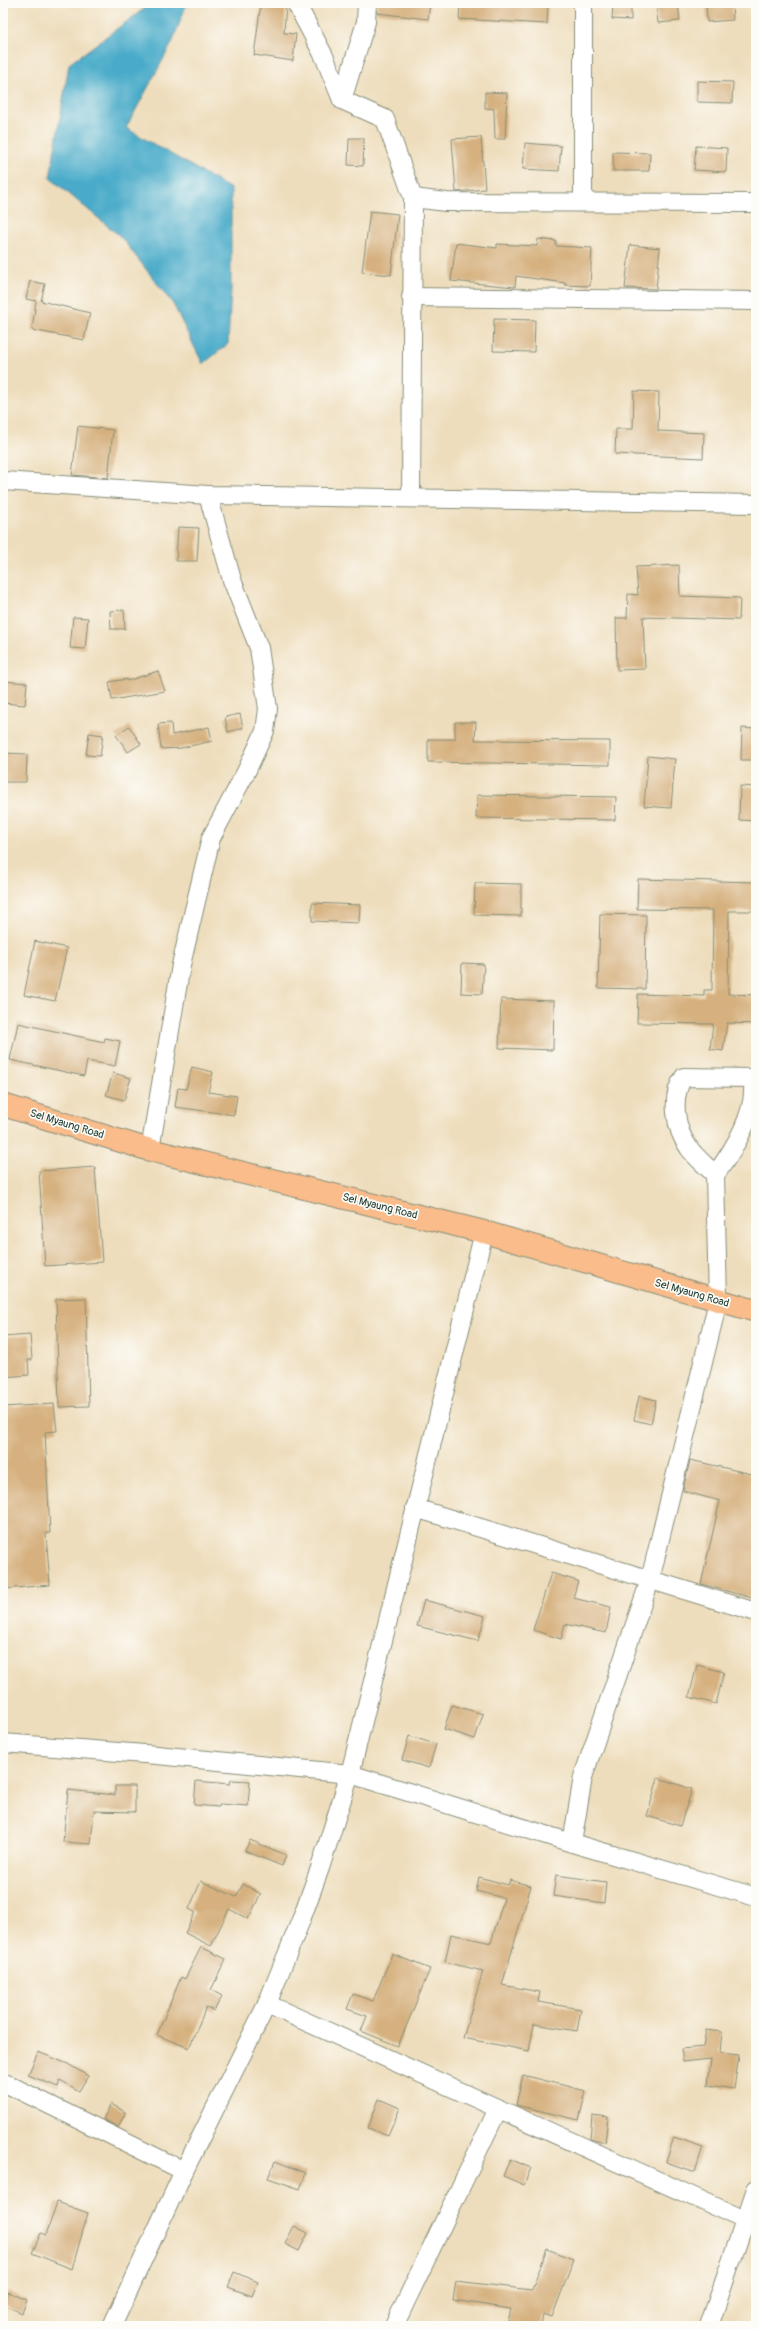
<svg xmlns="http://www.w3.org/2000/svg" width="759" height="2329" font-family="Pangolin,sans-serif">
  <style>
    .water { fill: #4aabc9; stroke: #34747e }
    .building { fill: #d6b17f }
    .lines { fill: none; stroke-linecap: round; stroke-linejoin: round }
    .minor-casing { stroke: #868d78; stroke-width: 20 }
    .major-casing { stroke: #868d78; stroke-width: 24 }
    .minor { stroke: #fff; stroke-width: 18 }
    .major { stroke: #f9bc8a; stroke-width: 22 }
    .labels { text-anchor: middle; dominant-baseline: central; stroke-width: 3.5; stroke-linejoin: round; paint-order: stroke }
    .street-label { font-size: 11px; fill: #1f3d34; stroke: #fdfcf7 }
  </style>
  <rect width="100%" height="100%" fill="#fdfcf7"/>
  <filter id="ink" filterUnits="userSpaceOnUse"><feTurbulence type="fractalNoise" baseFrequency=".025" numOctaves="2"/><feDisplacementMap in="SourceGraphic" scale="8" xChannelSelector="R" yChannelSelector="G"/><feConvolveMatrix kernelMatrix="1 2 1 2 8 2 1 2 1" color-interpolation-filters="sRGB"/></filter>
  <filter id="wash" filterUnits="userSpaceOnUse"><feTurbulence type="fractalNoise" baseFrequency=".012" numOctaves="4" result="noise"/><feDisplacementMap in="SourceGraphic" scale="16" xChannelSelector="R" yChannelSelector="G"/><feGaussianBlur stdDeviation="0.9" result="paint"/><feColorMatrix in="noise" values="0 0 0 0 0 0 0 0 0 0 0 0 0 0 0 0 0 1.4 0 .05"/><feComposite in="paint" operator="in"/></filter>
  <g filter="url(#wash)">
    <rect width="100%" height="100%" fill="#eeddbc"/>
    <!-- water -->
    <polygon class="water" points="152,3 187,3 172,43 126,128 231,189 231,289 228,344 203,364 173,304 121,237 50,178 69,64"/>
    <g id="blocks">
      <!-- building -->
      <g class="building">
        <polygon points="261,3 286,3 284,33 296,34 293,61 254,55"/>
        <polygon points="377,3 430,3 428,19 377,13"/>
        <polygon points="460,3 548,3 547,24 459,19"/>
        <polygon points="613,3 631,3 631,20 612,19"/>
        <polygon points="656,3 678,3 680,21 658,23"/>
        <polygon points="706,3 732,3 733,20 707,22"/>
        <polygon points="697,81 733,82 732,103 697,102"/>
        <polygon points="485,92 507,93 505,139 495,139 494,109 485,108"/>
        <polygon points="481,137 485,189 456,192 452,139"/>
        <polygon points="349,138 364,138 363,166 348,165"/>
        <polygon points="525,143 561,146 559,171 523,169"/>
        <polygon points="696,146 727,148 726,172 694,170"/>
        <polygon points="613,152 650,153 649,171 613,171"/>
        <polygon points="370,211 398,214 391,275 362,272"/>
        <polygon points="538,239 556,241 556,246 592,248 590,286 565,285 565,283 516,276 515,287 451,281 456,243 497,248 497,244 537,246"/>
        <polygon points="630,245 660,248 656,289 625,288"/>
        <polygon points="30,281 45,284 41,301 90,313 84,340 32,330 36,301 26,299"/>
        <polygon points="494,319 535,320 534,352 493,351"/>
        <polygon points="634,391 659,392 658,431 704,433 703,458 615,454 616,429 633,429"/>
        <polygon points="78,426 113,430 108,478 72,475"/>
        <polygon points="178,527 199,528 197,561 176,561"/>
        <polygon points="679,565 680,596 740,598 739,620 643,617 645,669 617,670 616,618 627,618 628,594 638,595 636,567"/>
        <polygon points="124,610 125,629 111,629 110,611"/>
        <polygon points="73,617 88,618 85,649 70,648"/>
        <polygon points="158,671 165,691 112,700 109,682 127,679 127,681"/>
        <polygon points="4,681 27,683 25,705 3,703"/>
        <polygon points="240,714 243,728 228,732 225,717"/>
        <polygon points="455,722 476,722 475,740 610,741 610,765 428,762 428,739 455,739"/>
        <polygon points="171,723 172,735 209,727 212,741 181,748 161,749 158,724"/>
        <polygon points="129,726 141,744 128,752 116,735"/>
        <polygon points="742,728 756,729 756,760 741,760"/>
        <polygon points="89,733 103,735 100,756 86,755"/>
        <polygon points="3,753 27,754 26,782 3,782"/>
        <polygon points="648,756 675,759 671,808 644,806"/>
        <polygon points="740,786 756,787 756,821 739,820"/>
        <polygon points="477,795 616,797 615,820 476,818"/>
        <polygon points="638,879 756,882 756,911 729,911 728,994 756,995 756,1024 727,1023 723,1051 710,1049 713,1024 637,1023 638,994 704,996 704,990 712,990 713,910 637,909"/>
        <polygon points="475,883 521,884 521,916 474,915"/>
        <polygon points="312,903 360,905 359,923 312,921"/>
        <polygon points="600,914 646,915 645,989 598,988"/>
        <polygon points="35,941 67,948 55,1001 24,995"/>
        <polygon points="462,963 484,964 482,994 461,993"/>
        <polygon points="501,999 554,1001 553,1050 499,1048"/>
        <polygon points="18,1023 104,1042 105,1038 120,1041 115,1066 87,1061 84,1076 10,1060"/>
        <polygon points="192,1067 213,1072 208,1092 237,1096 234,1115 175,1107 178,1088 186,1089"/>
        <polygon points="113,1073 131,1078 124,1100 106,1095"/>
        <polygon points="95,1167 102,1262 45,1266 39,1171"/>
        <polygon points="86,1298 89,1406 59,1407 56,1299"/>
        <polygon points="30,1335 32,1360 28,1360 29,1375 3,1377 3,1337"/>
        <polygon points="639,1396 656,1400 651,1424 634,1420"/>
        <polygon points="54,1404 57,1431 45,1432 50,1533 46,1533 50,1585 3,1589 3,1407"/>
        <polygon points="690,1460 756,1475 756,1599 701,1584 720,1501 683,1491"/>
        <polygon points="551,1573 578,1581 573,1598 611,1607 606,1633 565,1624 561,1639 533,1630"/>
        <polygon points="424,1600 485,1616 478,1641 417,1626"/>
        <polygon points="697,1665 724,1672 716,1704 689,1697"/>
        <polygon points="452,1705 483,1714 475,1739 444,1729"/>
        <polygon points="409,1736 436,1744 429,1768 402,1760"/>
        <polygon points="658,1778 692,1789 680,1826 647,1816"/>
        <polygon points="231,1780 250,1781 248,1806 220,1804 219,1807 194,1805 196,1781 230,1784"/>
        <polygon points="115,1786 135,1786 135,1812 94,1811 91,1844 63,1842 68,1790 115,1795"/>
        <polygon points="250,1840 286,1855 282,1866 245,1851"/>
        <polygon points="556,1875 606,1882 604,1903 553,1896"/>
        <polygon points="479,1877 508,1885 510,1880 531,1886 502,1985 540,1992 538,2002 581,2009 577,2031 534,2024 529,2051 463,2038 483,1971 445,1962 451,1934 491,1943 504,1898 476,1891"/>
        <polygon points="201,1881 236,1897 243,1884 261,1894 248,1919 229,1909 211,1946 185,1933 195,1912 189,1909"/>
        <polygon points="201,1947 226,1959 211,1990 222,1996 214,2011 206,2007 189,2048 157,2035 181,1977 185,1979"/>
        <polygon points="392,1954 430,1969 398,2046 361,2031 367,2016 347,2009 353,1994 373,2001"/>
        <polygon points="706,2030 722,2032 720,2053 739,2055 734,2089 708,2085 711,2059 683,2062 681,2049 703,2047"/>
        <polygon points="38,2052 68,2064 88,2076 79,2091 60,2080 58,2087 28,2075"/>
        <polygon points="523,2075 586,2091 579,2120 516,2105"/>
        <polygon points="379,2099 400,2108 388,2136 368,2128"/>
        <polygon points="111,2104 126,2112 118,2127 103,2119"/>
        <polygon points="592,2115 608,2117 605,2143 590,2139"/>
        <polygon points="674,2137 703,2147 695,2172 666,2162"/>
        <polygon points="510,2159 531,2168 524,2185 503,2176"/>
        <polygon points="275,2161 306,2173 300,2189 268,2178"/>
        <polygon points="57,2202 88,2213 72,2269 32,2253 41,2233 46,2235"/>
        <polygon points="294,2226 308,2233 299,2251 285,2244"/>
        <polygon points="547,2249 574,2259 552,2317 543,2314 541,2326 507,2326 511,2309 453,2300 456,2281 532,2290"/>
        <polygon points="234,2272 258,2282 252,2296 228,2287"/>
        <polygon points="8,2292 27,2300 22,2313 3,2305"/>
      </g>
    </g>
  </g>
  <g filter="url(#ink)">
    <use href="#blocks" fill-opacity="0" stroke="#868d78" stroke-width="1"/>
    <g class="lines">
      <defs>
        <g id="minor">
          <polyline points="296,3 324,56 342,100"/>
          <polyline points="367,3 366,22 342,100 385,119 413,198 411,497"/>
          <polyline points="583,3 583,202"/>
          <polyline points="413,198 446,202 756,203"/>
          <polyline points="411,297 756,301"/>
          <polyline points="3,481 208,495 756,504"/>
          <path d="M684,1077L752,1078C759,1110 733,1151 715,1175C707,1166 696,1158 689,1148C675,1129 670,1096 684,1077Z"/>
          <polyline points="150,1150 181,965 211,838 246,772 265,731 268,709 259,648 232,580 208,495"/>
          <polyline points="415,1508 756,1612"/>
          <polyline points="3,1743 157,1755 350,1774 572,1843 756,1897"/>
          <polyline points="572,1843 583,1777 650,1580 718,1301 715,1175"/>
          <polyline points="267,2004 747,2221"/>
          <polyline points="3,2085 7,2084 184,2171"/>
          <polyline points="112,2326 184,2171 267,2004 301,1920 320,1868 350,1774 484,1232"/>
          <polyline points="394,2326 498,2109"/>
          <polyline points="709,2326 756,2189"/>
        </g>
        <polyline id="major" points="3,1105 150,1150 484,1232 756,1311"/>
      </defs>
      <!-- minor casing -->
      <use href="#minor" class="minor-casing"/>
      <!-- major casing -->
      <use href="#major" class="major-casing"/>
      <!-- minor -->
      <use href="#minor" class="minor"/>
      <!-- major -->
      <use href="#major" class="major"/>
    </g>
  </g>
  <g class="labels">
    <!-- street labels -->
    <g class="street-label">
      <text transform="translate(67 1124) rotate(17)">Sel Myaung Road</text>
      <text transform="translate(380 1206) rotate(14)">Sel Myaung Road</text>
      <text transform="translate(692 1293) rotate(16)">Sel Myaung Road</text>
    </g>
  </g>
  <!-- margin -->
  <rect width="759" height="2329" fill="none" stroke="#fdfcf7" stroke-width="16"/>
</svg>
